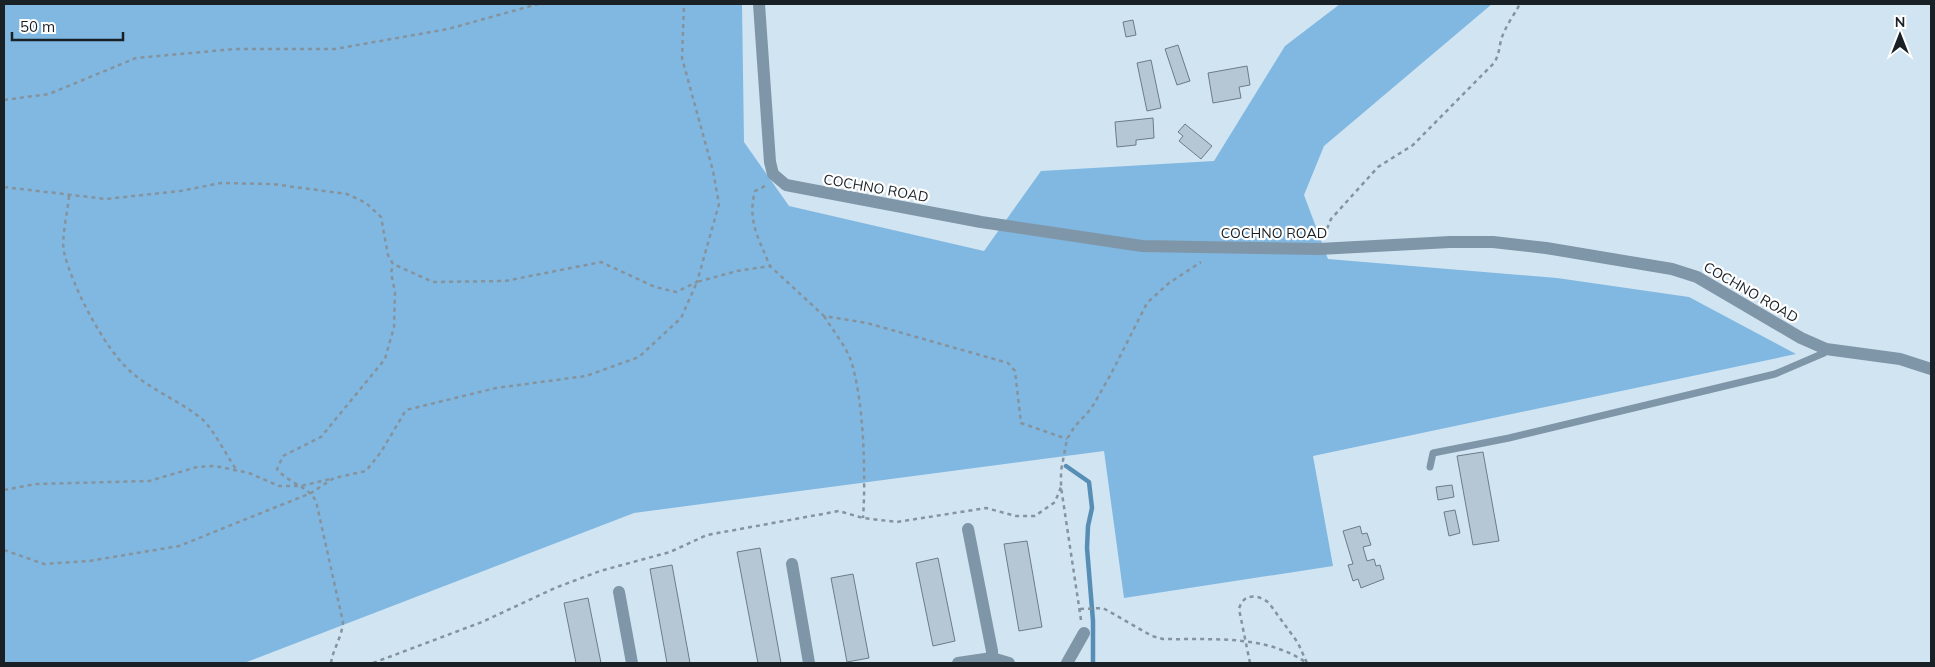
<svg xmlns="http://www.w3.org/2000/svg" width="1935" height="667" font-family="Mulish,sans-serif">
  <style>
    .green { fill: #81b8e1 }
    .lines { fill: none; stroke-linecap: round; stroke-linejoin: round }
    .stream { stroke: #578eb5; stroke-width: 4.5 }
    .building { fill: #b5c7d5; stroke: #6b7c89 }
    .path { stroke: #85939e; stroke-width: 2.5; stroke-dasharray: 4 4; stroke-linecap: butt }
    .service { stroke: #7f96a8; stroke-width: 7 }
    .minor { stroke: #7f96a8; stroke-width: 12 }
    .tertiary { stroke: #7f96a8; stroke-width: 12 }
    .labels { text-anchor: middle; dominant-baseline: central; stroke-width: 4.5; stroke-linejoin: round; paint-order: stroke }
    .street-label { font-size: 14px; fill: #1a2126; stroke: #fff }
  </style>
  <rect width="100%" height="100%" fill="#d1e4f2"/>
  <!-- green -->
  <polygon class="green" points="4,4 742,4 744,142 789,206 984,251 1041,171 1214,161 1285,46 1340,4 1492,4 1324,146 1304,195 1328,259 1557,278 1689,297 1796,354 1313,456 1333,566 1124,598 1104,451 634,513 244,663 4,663"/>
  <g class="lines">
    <!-- stream -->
    <polyline class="stream" points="1066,466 1089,482 1092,508 1088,526 1087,548 1093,621 1093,663"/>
  </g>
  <!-- building -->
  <g class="building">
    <polygon points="1133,20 1136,35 1126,37 1123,22"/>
    <polygon points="1178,45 1190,81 1177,85 1165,49"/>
    <polygon points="1151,60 1161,108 1147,111 1137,63"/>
    <polygon points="1247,66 1250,85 1239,87 1241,98 1213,103 1208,73"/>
    <polygon points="1153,118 1154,138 1136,140 1136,145 1117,147 1115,122"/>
    <polygon points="1185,124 1212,146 1201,159 1179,141 1183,136 1178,132"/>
    <polygon points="1483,452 1499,541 1473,545 1457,456"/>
    <polygon points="1452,485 1454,497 1438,500 1436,487"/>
    <polygon points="1455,510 1460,533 1449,536 1444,512"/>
    <polygon points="1360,526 1362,534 1367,533 1371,545 1363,547 1367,561 1374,559 1376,566 1380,565 1384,579 1361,588 1358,579 1353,581 1348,565 1353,564 1343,531"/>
    <polygon points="1027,541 1042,627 1019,631 1004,544"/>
    <polygon points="760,548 781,663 758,663 737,552"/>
    <polygon points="938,558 955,641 933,646 916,563"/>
    <polygon points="672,565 690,663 667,663 650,569"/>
    <polygon points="853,574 869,658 847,662 831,578"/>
    <polygon points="588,598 601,663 576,663 564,603"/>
  </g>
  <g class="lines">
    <!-- path -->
    <g class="path">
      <polyline points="4,100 49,94 136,58 235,49 335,49 448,29 538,4"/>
      <path d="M765,186L755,191C747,221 759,239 770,266"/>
      <polyline points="4,187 106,199 180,191 221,183 272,184 347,194 366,203 381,217 388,255 393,264 433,282 505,281 601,262 655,287 676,292 697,282 719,204 713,171 682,58 684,4"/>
      <path d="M69,196C68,211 61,238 64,252C72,286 104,348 130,371C151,390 180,401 202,419C214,430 226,455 236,469"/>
      <path d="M1324,236L1331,219L1378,167L1413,145L1494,63C1499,55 1499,49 1501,40C1505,27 1514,15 1520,4"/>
      <path d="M824,316C832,329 844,344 850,358C864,397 866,477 863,518"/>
      <polyline points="4,490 36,484 149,481 197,467 215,466 249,473 279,486 301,486 330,479"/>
      <polyline points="4,550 44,564 89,561 179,546 311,493 334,478 366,471 381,452 406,410 496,388 586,376 639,357 681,318 697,282 737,271 770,266 824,316 867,323 1008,363 1015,371 1021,423 1067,439"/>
      <path d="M1080,609L1103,608L1152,636L1163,639C1212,640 1265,634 1307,663"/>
      <polyline points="1081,620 1061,487 1061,471 1067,439 1075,426 1091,409 1111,374 1147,303 1169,283 1201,262"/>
      <path d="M331,663C333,649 342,637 343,622L316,501C308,486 288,483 277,469L283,456L321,437L385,359L394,327L395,292L391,273L393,264"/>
      <polyline points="373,663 482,622 555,588 600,571 670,552 707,535 839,511 863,518 897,522 986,508 1016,516 1035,516 1055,502 1061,487"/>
      <path d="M1250,663L1239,609C1243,593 1258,594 1269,603L1298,643L1307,663"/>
    </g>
    <!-- service -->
    <polyline class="service" points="1430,467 1433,453 1509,438 1775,374 1824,353 1826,349"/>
    <!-- minor -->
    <g class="minor">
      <polyline points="968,529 992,651 992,658"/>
      <polyline points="792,564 809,663"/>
      <polyline points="619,592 632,663"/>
      <polyline points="958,663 992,658 1009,663"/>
      <polyline points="1067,663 1084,633"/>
    </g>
    <!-- tertiary -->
    <polyline class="tertiary" points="759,4 770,162 773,174 786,185 981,222 1142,246 1319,249 1450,242 1493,242 1546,248 1672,269 1697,277 1801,338 1826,349 1900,359 1931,369"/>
  </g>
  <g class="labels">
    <!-- street labels -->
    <g class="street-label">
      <text transform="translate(876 188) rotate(10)">COCHNO ROAD</text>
      <text x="1274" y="233">COCHNO ROAD</text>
      <text transform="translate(1751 292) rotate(30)">COCHNO ROAD</text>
    </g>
  </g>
  <!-- border -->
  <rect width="1935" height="667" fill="none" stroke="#1a2126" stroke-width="10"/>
  <!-- north arrow -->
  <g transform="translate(1900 35)" stroke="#ffffff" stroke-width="4" paint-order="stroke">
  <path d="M0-4L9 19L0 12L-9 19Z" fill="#1a2126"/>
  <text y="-8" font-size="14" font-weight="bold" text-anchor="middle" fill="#1a2126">N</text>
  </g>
  <!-- scale -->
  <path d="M12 32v8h111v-8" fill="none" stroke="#1a2126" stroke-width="2.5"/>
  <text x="20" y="32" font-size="15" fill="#1a2126" stroke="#ffffff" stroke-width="4" paint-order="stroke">50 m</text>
</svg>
